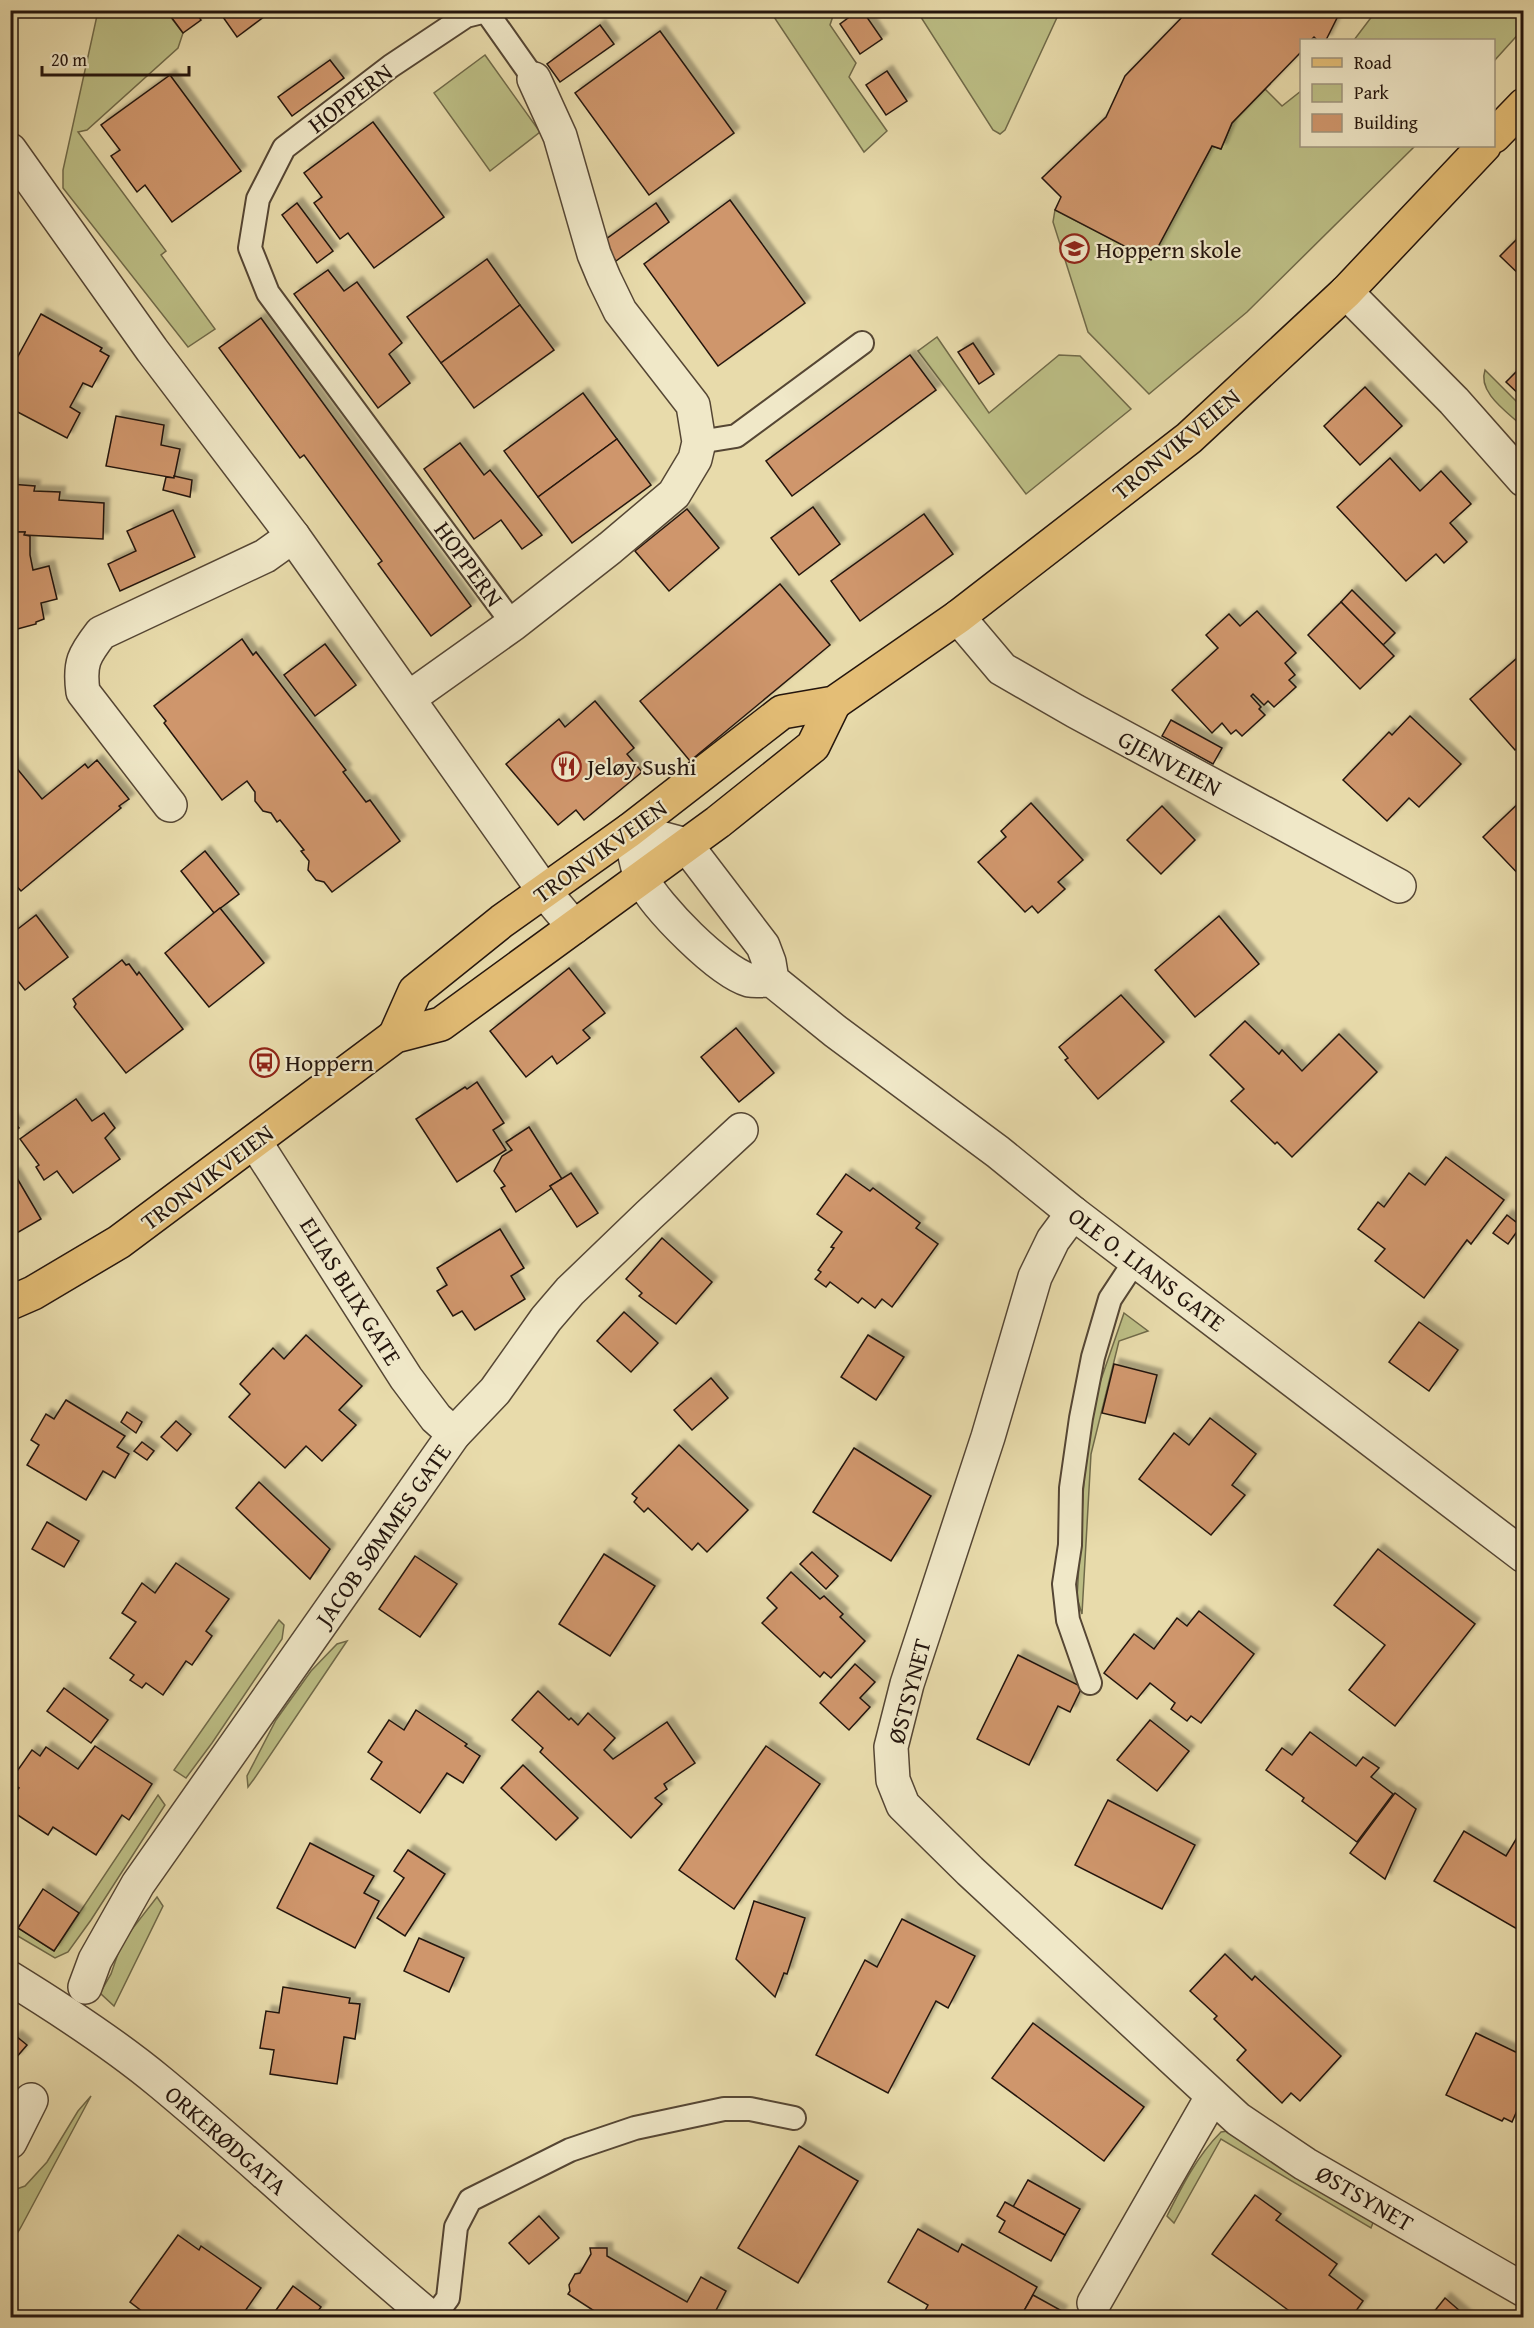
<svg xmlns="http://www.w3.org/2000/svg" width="1534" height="2328" font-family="'Gentium Book Plus',serif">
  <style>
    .green { fill: #bcbe85; stroke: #706a49; stroke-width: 1.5 }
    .building { fill: #cf966c; stroke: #24150d; stroke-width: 1.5; filter: url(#shadow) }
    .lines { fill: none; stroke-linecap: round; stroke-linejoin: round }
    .service-casing { stroke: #554634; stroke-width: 26 }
    .minor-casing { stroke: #554634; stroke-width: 36 }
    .tertiary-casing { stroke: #554634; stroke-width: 36 }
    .primary-casing { stroke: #24150d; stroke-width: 36 }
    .service { stroke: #f0e8c8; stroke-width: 22 }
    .minor { stroke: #f0e8c8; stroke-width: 33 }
    .tertiary { stroke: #f0e8c8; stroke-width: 33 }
    .primary { stroke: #e4be76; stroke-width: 33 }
    .labels { text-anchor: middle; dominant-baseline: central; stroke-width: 4.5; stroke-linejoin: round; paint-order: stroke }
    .street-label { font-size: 24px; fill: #24150d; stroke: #f0e8c8 }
    .poi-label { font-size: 24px; fill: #24150d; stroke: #f0e8c8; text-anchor: start }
  </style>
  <defs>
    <filter id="shadow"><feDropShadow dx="5.5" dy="-5.5" stdDeviation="1.5" flood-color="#0004"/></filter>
  </defs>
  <rect width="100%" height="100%" fill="#e8dbab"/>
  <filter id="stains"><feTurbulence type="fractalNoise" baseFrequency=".00333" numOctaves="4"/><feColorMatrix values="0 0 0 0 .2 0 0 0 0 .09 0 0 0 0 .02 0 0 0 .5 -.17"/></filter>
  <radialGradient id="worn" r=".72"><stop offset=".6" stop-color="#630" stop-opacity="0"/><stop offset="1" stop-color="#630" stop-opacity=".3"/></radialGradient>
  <!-- green -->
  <g class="green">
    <polygon points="835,10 830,25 856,63 849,77 887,131 864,152 770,11"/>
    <polygon points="98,11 166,11 183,33 178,48 87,130 78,132 166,251 161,255 215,329 188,347 63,188 63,170"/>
    <polygon points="917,11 1060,11 1005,130 1000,134 993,130"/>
    <polygon points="1376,11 1523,11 1523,29 1494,61 1494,40 1354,40"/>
    <polygon points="485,55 540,132 490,171 434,93"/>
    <polygon points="1265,89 1282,106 1301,91 1302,146 1415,146 1247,312 1149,394 1088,332 1053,222 1055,210 1151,259 1212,146 1221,149 1232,123"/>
    <polygon points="937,337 989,413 1059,355 1080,356 1131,409 1026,494 918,351"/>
    <path d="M1485,370L1523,408V427C1509,413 1477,393 1485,370Z"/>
    <polygon points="1124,1313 1148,1331 1119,1341 1091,1454 1082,1614 1077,1598 1086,1446 1095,1397"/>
    <polygon points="279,1620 284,1625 282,1639 212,1743 186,1778 174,1770"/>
    <polygon points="347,1641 254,1779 248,1787 247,1776 276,1720 311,1671 337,1644"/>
    <polygon points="158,1795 165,1805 91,1920 68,1952 55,1958 11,1932 11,1923 54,1951"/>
    <polygon points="157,1897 163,1906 114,2006 100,1993 111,1974 122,1942"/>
    <polygon points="91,2096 21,2227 11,2244 11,2191 25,2186 47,2162 78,2111"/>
    <path d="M1228,2131L1374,2220L1371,2228L1221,2139L1174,2223L1167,2216C1182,2186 1197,2156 1221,2132Z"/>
  </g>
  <!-- building -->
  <g class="building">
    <polygon points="166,10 194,10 201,20 183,33"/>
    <polygon points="218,10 273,10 237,37"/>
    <polygon points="859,10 862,10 882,39 860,54 840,24"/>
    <polygon points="1189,10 1341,10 1326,40 1317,40 1314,37 1311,40 1302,40 1302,51 1232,123 1221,149 1212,146 1151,260 1055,210 1061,197 1042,178 1106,117 1125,76"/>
    <polygon points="600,25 614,44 560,82 547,64"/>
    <polygon points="660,31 734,133 649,195 575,93"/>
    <polygon points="330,60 344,78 292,116 278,97"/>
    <polygon points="887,71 907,101 886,115 866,85"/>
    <polygon points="170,75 241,171 172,222 145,185 137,192 111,156 120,150 101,125"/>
    <polygon points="373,122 444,217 374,268 348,233 340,239 314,203 322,197 304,173"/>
    <polygon points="730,200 805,303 718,366 644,264"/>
    <polygon points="297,203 333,251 317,263 282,215"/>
    <polygon points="656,203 669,222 616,261 602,242"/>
    <polygon points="1524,232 1524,279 1500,256"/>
    <polygon points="487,259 520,305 441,363 407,317"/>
    <polygon points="328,270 344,291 357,282 402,343 389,354 410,383 378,408 294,294"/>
    <polygon points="520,305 554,350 474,408 441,363"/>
    <polygon points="41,314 102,348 100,351 109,356 92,387 83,383 70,407 80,413 67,438 10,408 10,371"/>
    <polygon points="261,318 471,606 431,636 378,564 382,561 304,455 300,458 219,348"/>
    <polygon points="973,343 994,374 979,384 958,352"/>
    <polygon points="910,355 936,390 792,496 766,461"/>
    <polygon points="1524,364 1524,399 1506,382"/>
    <polygon points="1365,387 1402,426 1360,465 1324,426"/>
    <polygon points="583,393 617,439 538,497 504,451"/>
    <polygon points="116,416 164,425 161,445 180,449 174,478 106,466"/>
    <polygon points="617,439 651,485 572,543 538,497"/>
    <polygon points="460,443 484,475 490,470 542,535 522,549 501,520 474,539 424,469"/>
    <polygon points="1390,458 1420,491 1441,471 1471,504 1450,523 1467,542 1444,563 1436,554 1406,581 1337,507"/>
    <polygon points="174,476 192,480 190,497 163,490 166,477 174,478"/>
    <polygon points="10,484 35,486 34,491 60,492 59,500 104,503 103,539 24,535 25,532 10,532"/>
    <polygon points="813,507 840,544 799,575 771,538"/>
    <polygon points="687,509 719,548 669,591 635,551"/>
    <polygon points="173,510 195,557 120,591 108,564 136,551 127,531"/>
    <polygon points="924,514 953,554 860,621 831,581"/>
    <polygon points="10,532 25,532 24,535 30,536 30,555 33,570 49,566 57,599 41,603 44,619 36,622 36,624 10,631"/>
    <polygon points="780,584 830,645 690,761 640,701"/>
    <polygon points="1352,590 1395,633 1383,645 1341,602"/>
    <polygon points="1341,602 1394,656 1360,689 1308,635"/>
    <polygon points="1257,611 1296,653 1285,663 1295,675 1289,680 1296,687 1274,707 1268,701 1264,705 1253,694 1251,696 1261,707 1259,709 1265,715 1242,736 1236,730 1231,734 1222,723 1212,733 1172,690 1218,648 1206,635 1229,614 1240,626"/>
    <polygon points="242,639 253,655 256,652 346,770 343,772 366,802 370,800 400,841 332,892 324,882 316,880 308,870 309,861 301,851 304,850 280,820 277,822 271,813 263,811 255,801 255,792 247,781 222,800 164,723 166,721 154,706"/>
    <polygon points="325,644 356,685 315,716 284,675"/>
    <polygon points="1524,652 1524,742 1515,750 1470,699"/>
    <polygon points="595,701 634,748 627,754 642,772 584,820 576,810 558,825 506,764 559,719 565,727"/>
    <polygon points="1410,716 1461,764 1419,807 1409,798 1387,821 1343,780 1389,732 1392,735"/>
    <polygon points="1171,720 1222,748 1213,764 1162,736"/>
    <polygon points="10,760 42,799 85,764 88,768 97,760 129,799 119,806 121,808 21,891 10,879"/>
    <polygon points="1524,798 1524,880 1483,837"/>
    <polygon points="1031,803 1083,860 1058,882 1065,889 1038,913 1032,906 1025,912 978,862 1006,837 1001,831"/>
    <polygon points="1162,806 1195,840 1161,874 1127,840"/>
    <polygon points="205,851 239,894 214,913 181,871"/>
    <polygon points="220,908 264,963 209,1007 165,953"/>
    <polygon points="36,915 68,957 25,990 10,971 10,935"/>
    <polygon points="1219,916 1259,964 1195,1017 1155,970"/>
    <polygon points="122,960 126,965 129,964 137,975 139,972 183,1029 126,1073 74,1007 76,1004 73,999"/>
    <polygon points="569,968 605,1013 583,1030 590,1038 557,1064 552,1056 526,1077 490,1031"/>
    <polygon points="1121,995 1164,1042 1098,1099 1065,1060 1068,1058 1059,1047"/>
    <polygon points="1245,1021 1279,1054 1282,1050 1302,1071 1339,1034 1377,1072 1292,1157 1277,1142 1275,1144 1231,1101 1244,1089 1210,1055"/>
    <polygon points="736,1028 774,1073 739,1102 701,1057"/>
    <polygon points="477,1082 504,1123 493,1130 506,1150 457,1182 416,1119 465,1087 467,1089"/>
    <polygon points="76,1099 92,1121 104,1113 115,1128 105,1138 120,1159 73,1193 57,1171 44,1180 36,1167 39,1165 20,1139"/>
    <polygon points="10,1117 19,1128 10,1135"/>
    <polygon points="529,1127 562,1179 550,1186 552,1188 516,1212 501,1188 505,1186 494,1171 502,1156 512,1150 506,1142"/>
    <polygon points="1446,1157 1504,1200 1471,1244 1467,1240 1424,1298 1375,1261 1385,1249 1358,1229 1378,1202 1384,1207 1409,1173 1425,1185"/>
    <polygon points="14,1173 41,1219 10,1237 10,1175"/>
    <polygon points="571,1173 598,1213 577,1227 550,1186"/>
    <polygon points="846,1174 870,1191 873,1188 920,1223 916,1228 938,1244 892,1307 882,1299 875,1308 862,1298 858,1303 830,1282 826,1287 815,1279 821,1272 818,1270 834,1248 831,1247 842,1232 817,1214"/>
    <polygon points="1507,1215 1521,1226 1508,1244 1493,1233"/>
    <polygon points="500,1229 524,1268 511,1276 525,1299 475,1330 462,1311 453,1316 437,1291 447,1285 437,1268"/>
    <polygon points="662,1238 712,1282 676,1324 639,1296 642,1293 626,1279"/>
    <polygon points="624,1312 658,1343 631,1372 597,1341"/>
    <polygon points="1419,1322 1458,1350 1429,1391 1389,1362"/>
    <polygon points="306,1335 362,1386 339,1410 356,1425 322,1461 306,1446 285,1468 229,1417 250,1394 240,1384 273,1348 284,1359"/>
    <polygon points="868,1335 904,1357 876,1400 841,1377"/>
    <polygon points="1114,1364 1157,1375 1145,1423 1102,1413"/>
    <polygon points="711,1378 728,1398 692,1430 674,1410"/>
    <polygon points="66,1400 125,1436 117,1447 129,1454 115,1478 103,1471 86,1500 27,1465 39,1445 31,1440 46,1414 54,1419"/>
    <polygon points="127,1412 142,1422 136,1433 121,1422"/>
    <polygon points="1210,1418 1256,1454 1232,1485 1245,1495 1211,1535 1139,1479 1174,1433 1189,1445"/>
    <polygon points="176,1421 191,1434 177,1451 161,1437"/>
    <polygon points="142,1442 154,1451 147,1460 134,1451"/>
    <polygon points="679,1445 748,1510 707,1552 698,1543 692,1550 648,1508 644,1512 634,1502 637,1498 632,1494"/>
    <polygon points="854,1448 931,1496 891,1561 813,1512"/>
    <polygon points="259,1482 330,1549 310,1579 236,1508"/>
    <polygon points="47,1522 79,1541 64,1567 32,1549"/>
    <polygon points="1378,1549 1475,1624 1395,1726 1349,1690 1385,1645 1334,1605"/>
    <polygon points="812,1552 838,1576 826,1589 800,1564"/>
    <polygon points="604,1554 655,1586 610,1656 559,1624"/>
    <polygon points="415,1556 457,1584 420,1637 379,1609"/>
    <polygon points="176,1563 229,1599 206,1631 212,1636 192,1665 186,1661 163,1695 146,1683 142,1688 130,1680 134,1675 110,1658 136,1622 122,1613 142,1583 155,1593"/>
    <polygon points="791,1572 820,1599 824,1596 843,1614 840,1617 865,1641 831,1678 824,1672 820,1677 762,1623 777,1608 767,1598"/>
    <polygon points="1199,1611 1254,1654 1201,1723 1191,1716 1187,1721 1171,1709 1175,1703 1150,1683 1137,1699 1104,1673 1134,1634 1154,1649 1177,1618 1187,1626"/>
    <polygon points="1018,1655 1082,1687 1070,1712 1058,1706 1029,1765 977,1739"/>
    <polygon points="855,1664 875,1682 860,1698 870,1707 849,1730 820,1703"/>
    <polygon points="64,1688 108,1720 91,1743 47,1711"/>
    <polygon points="538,1691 569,1720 571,1718 578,1725 588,1713 615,1738 604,1750 613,1759 667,1722 695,1763 664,1784 667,1789 655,1798 662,1804 631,1838 540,1752 543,1748 512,1720"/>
    <polygon points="416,1710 467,1744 465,1746 480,1756 463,1783 447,1773 420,1813 371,1779 382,1762 368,1752 389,1720 404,1730"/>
    <polygon points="1150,1720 1189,1751 1157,1791 1117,1760"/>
    <polygon points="1310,1732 1356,1766 1363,1757 1379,1768 1371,1777 1393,1794 1357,1842 1302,1801 1304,1798 1266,1770 1282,1748 1292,1755"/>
    <polygon points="95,1746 152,1784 129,1820 122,1815 96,1855 53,1827 48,1835 10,1810 10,1800 19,1788 10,1781 32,1750 40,1756 46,1747 78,1769"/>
    <polygon points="766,1746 820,1784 734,1909 679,1870"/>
    <polygon points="523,1765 578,1818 556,1840 501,1788"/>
    <polygon points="1395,1793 1416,1809 1385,1879 1350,1853"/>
    <polygon points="1108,1800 1195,1845 1162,1909 1075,1865"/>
    <polygon points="1524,1826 1524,1933 1434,1881 1464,1831 1506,1856"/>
    <polygon points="310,1843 374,1876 364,1893 379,1901 355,1948 277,1908"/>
    <polygon points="408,1850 445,1874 405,1936 377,1918 404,1878 394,1871"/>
    <polygon points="43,1889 79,1913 54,1951 18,1928"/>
    <polygon points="754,1901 805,1918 787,1974 784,1973 775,1997 736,1959"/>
    <polygon points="902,1919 975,1956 948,2008 936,2001 888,2093 816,2055 865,1960 877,1967"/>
    <polygon points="419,1938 464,1958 449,1992 404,1971"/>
    <polygon points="1225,1954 1252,1980 1255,1976 1341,2056 1300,2101 1291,2093 1282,2103 1237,2060 1246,2050 1214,2019 1217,2016 1190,1991"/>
    <polygon points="283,1987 350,1998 349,2003 360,2004 355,2039 344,2037 337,2084 270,2074 274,2050 260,2048 266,2011 279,2013"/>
    <polygon points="1033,2023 1144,2107 1104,2161 992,2078"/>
    <polygon points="1476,2033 1524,2056 1524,2104 1523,2105 1520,2104 1512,2122 1504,2118 1502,2121 1446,2095"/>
    <polygon points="16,2036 27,2045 15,2059 10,2055 10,2042"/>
    <polygon points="799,2146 858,2181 798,2283 738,2248"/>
    <polygon points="1028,2180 1080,2209 1065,2235 1013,2207"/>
    <polygon points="1255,2195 1281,2214 1276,2220 1337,2264 1329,2275 1363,2301 1351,2318 1299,2318 1212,2254"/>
    <polygon points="1005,2202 1065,2235 1051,2261 999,2232 1005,2221 997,2216"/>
    <polygon points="539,2216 559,2238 529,2264 509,2243"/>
    <polygon points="918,2229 958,2252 962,2244 1037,2287 1020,2318 921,2318 928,2305 888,2282"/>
    <polygon points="178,2235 199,2250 201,2246 261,2288 245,2311 250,2315 247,2318 151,2318 130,2302"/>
    <polygon points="590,2248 607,2248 607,2256 687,2302 701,2277 726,2291 712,2318 605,2318 568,2294 570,2291 569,2285 575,2274 580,2273 591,2254"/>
    <polygon points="293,2286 321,2307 313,2318 279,2318 274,2313"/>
    <polygon points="1033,2295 1062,2311 1058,2318 1020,2318"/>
    <polygon points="1445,2298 1468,2318 1429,2318"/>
  </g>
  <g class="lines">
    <defs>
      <g id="service">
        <polyline points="699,442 736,436 862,343"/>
        <polyline points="513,624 268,293 250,248 258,199 284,148 391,66 466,16 486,11 534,79"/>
        <polyline points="1090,1683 1068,1620 1064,1584 1070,1545 1071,1488 1081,1418 1093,1357 1110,1299 1135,1261"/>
        <polyline points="433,2318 448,2298 456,2227 470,2200 570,2150 635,2128 724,2109 750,2109 794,2118"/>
      </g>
      <g id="minor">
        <polyline points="10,150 152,350 293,536 544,891 574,927"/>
        <polyline points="1346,292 1454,401 1524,480"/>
        <polyline points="958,617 1002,669 1075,711 1399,886"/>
        <polyline points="409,698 513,624 610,548 674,494 695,459 699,442 693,405 620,311 604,278 594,254 560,136 534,79"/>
        <path d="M170,805L83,692C79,663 84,655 101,633L265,556L293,536"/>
        <polyline points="255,1142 406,1378 436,1418 454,1434"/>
        <polyline points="1073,1213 1053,1240 1035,1277 988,1437 907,1684 891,1747 893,1780 903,1805 970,1871 1238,2119 1305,2164 1524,2290"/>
        <path d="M10,1978C62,2010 113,2043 160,2082C252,2158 338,2241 431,2318"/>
        <polyline points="85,1987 95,1960 138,1884 454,1434 495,1391 546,1319 570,1291 649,1215 741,1130"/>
        <polyline points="10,2142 31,2100"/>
        <polyline points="1094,2303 1212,2097"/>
      </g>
      <path id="tertiary" d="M772,980L769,962L763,946L686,845L630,830C634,845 635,865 642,879C656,907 719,971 749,980C755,981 765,980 772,980L835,1031L998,1152L1073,1213L1524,1556"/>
      <g id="primary">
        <polyline points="1494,136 1524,105"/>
        <polyline points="395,1036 415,991 502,921 630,830 782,712 834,703 958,617 1189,438 1346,292 1484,146"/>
        <polyline points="10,1303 33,1293 119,1242 395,1036 441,1024 718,822 813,746 834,703"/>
      </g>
    </defs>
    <!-- service casing -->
    <use href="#service" class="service-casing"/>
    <!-- minor casing -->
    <use href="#minor" class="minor-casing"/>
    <!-- tertiary casing -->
    <use href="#tertiary" class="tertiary-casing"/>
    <!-- primary casing -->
    <use href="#primary" class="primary-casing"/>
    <!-- service -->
    <use href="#service" class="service"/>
    <!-- minor -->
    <use href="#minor" class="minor"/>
    <!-- tertiary -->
    <use href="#tertiary" class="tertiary"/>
    <!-- primary -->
    <use href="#primary" class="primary"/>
  </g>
  <!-- icons -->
  <defs>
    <symbol id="school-ring" viewBox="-11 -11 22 22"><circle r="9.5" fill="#f0e8c8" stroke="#8f2418" stroke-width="1.5"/><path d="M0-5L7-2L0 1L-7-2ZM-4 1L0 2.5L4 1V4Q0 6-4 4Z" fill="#8f2418"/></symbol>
    <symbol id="restaurant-ring" viewBox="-11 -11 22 22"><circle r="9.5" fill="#f0e8c8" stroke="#8f2418" stroke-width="1.5"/><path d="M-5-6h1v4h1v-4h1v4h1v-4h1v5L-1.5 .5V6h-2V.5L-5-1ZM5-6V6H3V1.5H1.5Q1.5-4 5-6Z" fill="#8f2418"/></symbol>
    <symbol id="bus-ring" viewBox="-11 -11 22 22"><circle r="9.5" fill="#f0e8c8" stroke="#8f2418" stroke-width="1.5"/><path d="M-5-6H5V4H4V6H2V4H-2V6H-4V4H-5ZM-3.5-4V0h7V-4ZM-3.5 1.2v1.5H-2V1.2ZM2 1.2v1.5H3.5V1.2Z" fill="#8f2418"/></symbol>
  </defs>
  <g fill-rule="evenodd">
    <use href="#school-ring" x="1058" y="232" width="33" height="33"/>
    <use href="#restaurant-ring" x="550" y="750" width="33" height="33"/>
    <use href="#bus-ring" x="248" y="1046" width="33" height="33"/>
  </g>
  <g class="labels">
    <!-- street labels -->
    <g class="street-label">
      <text transform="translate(350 98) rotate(-37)">HOPPERN</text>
      <text transform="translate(1176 444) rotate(-40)">TRONVIKVEIEN</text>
      <text transform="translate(469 564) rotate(54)">HOPPERN</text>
      <text transform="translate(1170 763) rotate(28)">GJENVEIEN</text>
      <text transform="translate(600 851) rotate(-36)">TRONVIKVEIEN</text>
      <text transform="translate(207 1177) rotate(-37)">TRONVIKVEIEN</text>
      <text transform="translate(1147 1269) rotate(37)">OLE O. LIANS GATE</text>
      <text transform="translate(351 1291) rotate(58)">ELIAS BLIX GATE</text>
      <text transform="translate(383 1535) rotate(-55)">JACOB SØMMES GATE</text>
      <text transform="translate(909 1691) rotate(-75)">ØSTSYNET</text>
      <text transform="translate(226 2140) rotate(41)">ORKERØDGATA</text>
      <text transform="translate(1365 2198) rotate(30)">ØSTSYNET</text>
    </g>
    <!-- poi labels -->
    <g class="poi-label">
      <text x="1096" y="249">Hoppern skole</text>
      <text x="587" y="766">Jeløy Sushi</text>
      <text x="285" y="1062">Hoppern</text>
    </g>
  </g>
  <!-- margin -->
  <rect width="1534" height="2328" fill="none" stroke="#e8dbab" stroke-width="36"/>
  <rect x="12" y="12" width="1510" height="2304" fill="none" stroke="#24150d" stroke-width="3"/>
  <rect x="18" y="18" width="1498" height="2292" fill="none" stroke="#24150d" stroke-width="1.5"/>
  <!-- legend -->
  <rect x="1300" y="39" width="195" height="108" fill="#f0e8c8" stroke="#9e947d" stroke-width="1.5"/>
  <rect x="1312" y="58" width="30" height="9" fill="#e4be76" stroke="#9e947d" stroke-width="1.5"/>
  <text x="1354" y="69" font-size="18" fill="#24150d">Road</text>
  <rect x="1312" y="84" width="30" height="18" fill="#bcbe85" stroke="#9e947d" stroke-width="1.5"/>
  <text x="1354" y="99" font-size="18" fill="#24150d">Park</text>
  <rect x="1312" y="114" width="30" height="18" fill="#cf966c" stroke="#9e947d" stroke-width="1.5"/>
  <text x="1354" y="129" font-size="18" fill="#24150d">Building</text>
  <!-- scale -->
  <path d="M42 66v9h147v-9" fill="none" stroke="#24150d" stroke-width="3"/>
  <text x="51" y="66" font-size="18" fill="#24150d" stroke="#f0e8c8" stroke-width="4.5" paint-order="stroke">20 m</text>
  <rect width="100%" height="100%" filter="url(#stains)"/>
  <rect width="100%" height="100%" fill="url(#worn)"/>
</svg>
